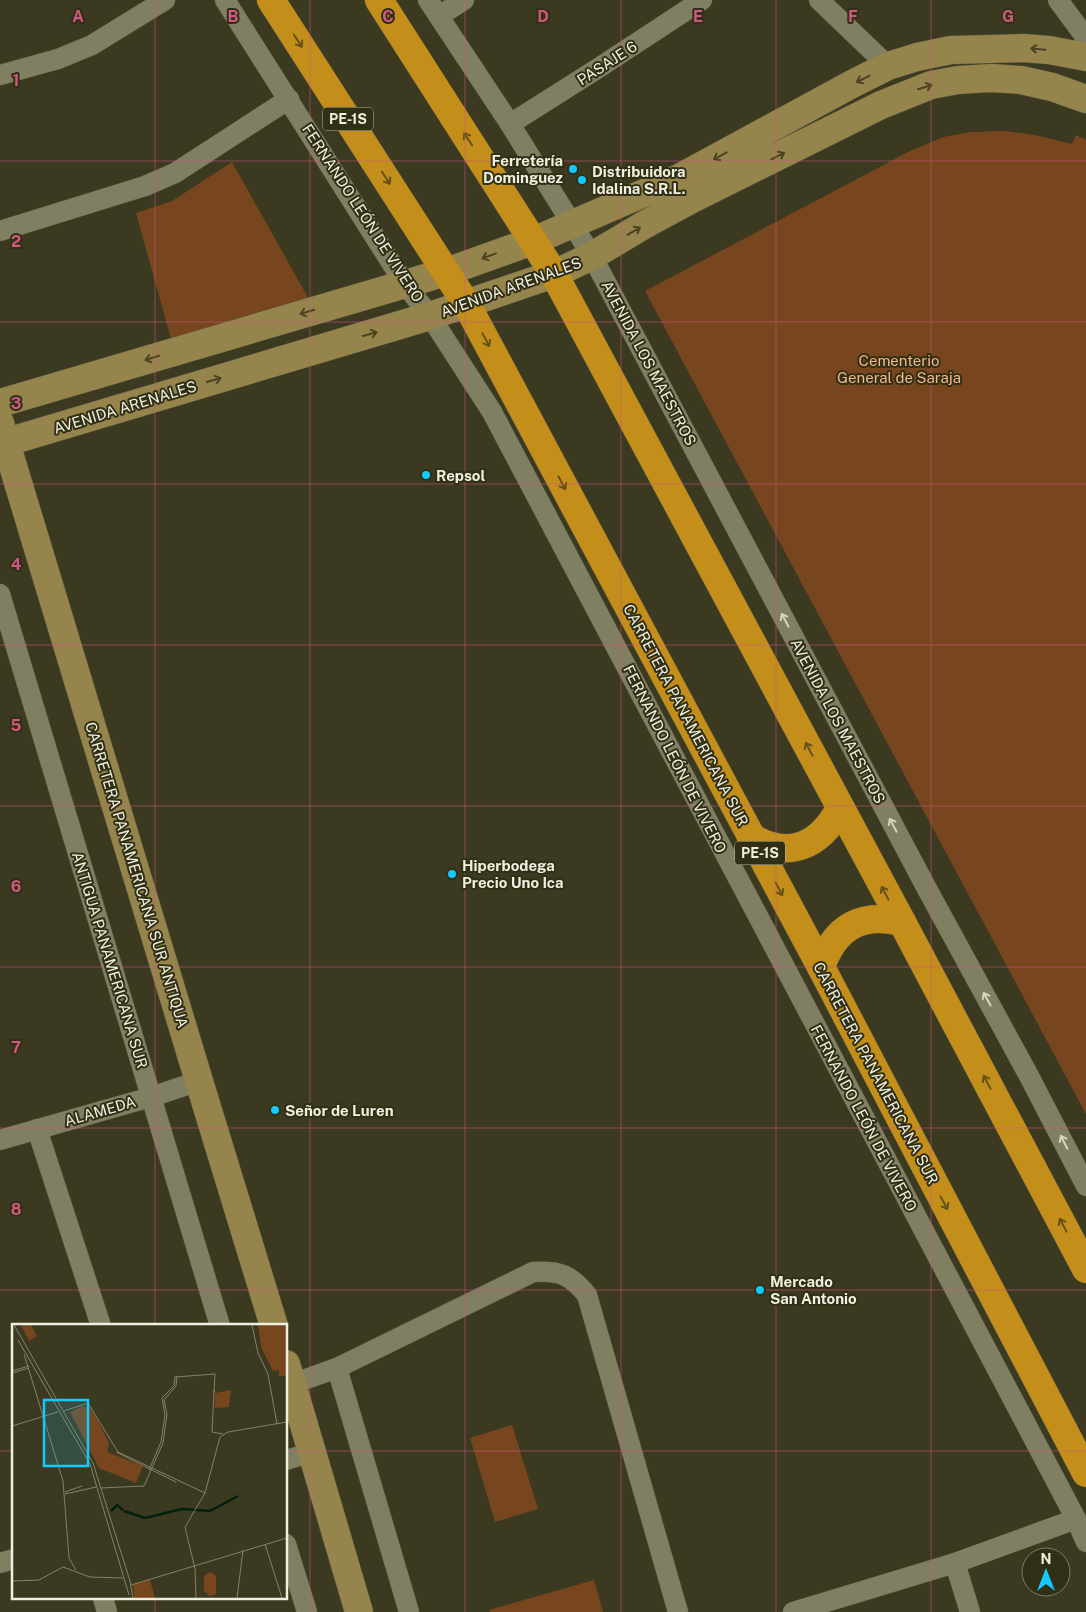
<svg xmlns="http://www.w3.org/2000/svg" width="1086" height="1612" font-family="'Public Sans',sans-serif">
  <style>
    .green { fill: #78461e }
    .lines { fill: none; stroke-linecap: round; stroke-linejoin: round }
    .street-casing { stroke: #58563f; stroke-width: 21 }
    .secondary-casing { stroke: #58563f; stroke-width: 29 }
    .highway-casing { stroke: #58563f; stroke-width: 29 }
    .street { stroke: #817f62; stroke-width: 20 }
    .secondary { stroke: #95844c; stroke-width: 28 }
    .highway { stroke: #c38f1a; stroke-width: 28 }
    .oneway { stroke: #645117 }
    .oneway2 { stroke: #4a4423 }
    .oneway3 { stroke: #d4d4c0 }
    .grid { fill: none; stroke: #d05983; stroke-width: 1; stroke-opacity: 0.55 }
    .poi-dot { fill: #12cafb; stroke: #312f15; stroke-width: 2 }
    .labels { text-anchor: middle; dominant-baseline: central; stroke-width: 4; stroke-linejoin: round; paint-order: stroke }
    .shield { fill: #312f15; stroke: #b7b6a3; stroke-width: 1 }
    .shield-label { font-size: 14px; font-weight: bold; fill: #f0f0e0 }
    .street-label { font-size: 15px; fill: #f0f0e0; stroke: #312f15 }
    .poi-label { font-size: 15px; font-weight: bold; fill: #f0f0e0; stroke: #312f15; text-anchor: start }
    .park-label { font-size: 15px; fill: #f5b688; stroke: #312f15 }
    .inset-river { fill: none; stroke: #02210d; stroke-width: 2.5 }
    .inset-road { fill: none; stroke: #83826c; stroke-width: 1 }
    .view { fill: #12cafb; fill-opacity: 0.15; stroke: #12cafb; stroke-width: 2.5 }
    .inset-edge { fill: none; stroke: #f0f0e0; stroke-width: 2.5 }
    .grid-label { font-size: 16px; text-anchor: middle; font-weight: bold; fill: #d05983; stroke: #312f15; stroke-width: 4; stroke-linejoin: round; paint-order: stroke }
  </style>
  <rect width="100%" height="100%" fill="#3b391f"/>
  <!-- green -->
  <g class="green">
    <polygon points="1004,131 1035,135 1072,144 1076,135 1086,140 1086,1114 645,291 910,151 943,137 971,132"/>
    <polygon points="232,162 310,301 171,339 136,213 172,201"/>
    <polygon points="512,1425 538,1509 495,1522 470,1438"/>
    <polygon points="594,1580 603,1612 490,1612 489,1610"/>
  </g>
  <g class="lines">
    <defs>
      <g id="street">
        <polyline points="225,0 404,283 430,316 492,412 1076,1519 1086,1542"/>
        <polyline points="428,0 510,124 592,256 926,887 1029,1076 1086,1186"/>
        <polyline points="819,0 888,66"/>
        <polyline points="1058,0 1086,38"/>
        <polyline points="439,16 464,0"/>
        <polyline points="0,75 58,59 92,45 165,0"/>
        <polyline points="510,124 600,67 702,0"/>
        <polyline points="0,231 145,186 175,173 289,99"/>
        <polyline points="0,594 220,1326"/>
        <polyline points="37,1129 101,1326"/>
        <polyline points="0,1140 151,1097 199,1081"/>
        <polyline points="337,1368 409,1612"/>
        <path d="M292,1384L337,1368L533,1272C559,1270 571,1275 587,1295L678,1612"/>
        <polyline points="286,1460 313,1452"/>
        <polyline points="286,1544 307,1612"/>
        <polyline points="0,1563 14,1559"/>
        <polyline points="955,1563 970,1612"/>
        <polyline points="103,1598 107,1612"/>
        <polyline points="793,1612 955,1563 1076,1519"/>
      </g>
      <g id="secondary">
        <polyline points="0,403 446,272 533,241 679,178 854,83 888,66 917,57 951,50 1023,48 1049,50 1086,57"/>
        <polyline points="0,423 199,1081 274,1326"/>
        <polyline points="0,444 430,316 554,274 592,256 644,225 692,199 881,105 931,85 958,80 991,78 1021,80 1052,87 1086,99"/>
        <polyline points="286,1364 359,1612"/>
      </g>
      <g id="highway">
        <polyline points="271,0 467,305 821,967 1086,1473"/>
        <polyline points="379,0 554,274 902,922 1086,1269"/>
        <path d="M751,837C789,860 820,846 840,808"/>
        <path d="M821,967C835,927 861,912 902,922"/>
      </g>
    </defs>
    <!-- street casing -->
    <use href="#street" class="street-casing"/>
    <!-- secondary casing -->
    <use href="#secondary" class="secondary-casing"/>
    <!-- highway casing -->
    <use href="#highway" class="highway-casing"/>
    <!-- street -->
    <use href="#street" class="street"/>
    <!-- secondary -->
    <use href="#secondary" class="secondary"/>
    <!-- highway -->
    <use href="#highway" class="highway"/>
  </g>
  <!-- one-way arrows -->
  <defs><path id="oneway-shaft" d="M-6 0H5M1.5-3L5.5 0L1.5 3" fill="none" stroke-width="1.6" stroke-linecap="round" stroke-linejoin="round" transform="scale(1.25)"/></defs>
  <g class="oneway">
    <use href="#oneway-shaft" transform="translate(298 41) rotate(57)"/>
    <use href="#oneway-shaft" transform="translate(468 139) rotate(-123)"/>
    <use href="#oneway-shaft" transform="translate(386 178) rotate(57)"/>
    <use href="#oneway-shaft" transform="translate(486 340) rotate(62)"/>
    <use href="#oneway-shaft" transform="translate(562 483) rotate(62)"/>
    <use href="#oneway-shaft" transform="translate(809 749) rotate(-118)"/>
    <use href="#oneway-shaft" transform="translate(779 889) rotate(62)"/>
    <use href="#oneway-shaft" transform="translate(885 893) rotate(-118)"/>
    <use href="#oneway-shaft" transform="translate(987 1082) rotate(-118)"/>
    <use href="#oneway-shaft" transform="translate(944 1203) rotate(62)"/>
    <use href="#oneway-shaft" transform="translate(1063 1225) rotate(-118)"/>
  </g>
  <g class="oneway2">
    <use href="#oneway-shaft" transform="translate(1038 49) rotate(-175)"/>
    <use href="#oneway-shaft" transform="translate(863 79) rotate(154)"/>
    <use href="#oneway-shaft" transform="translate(925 87) rotate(-17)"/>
    <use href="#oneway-shaft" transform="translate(720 156) rotate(151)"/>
    <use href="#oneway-shaft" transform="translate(778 156) rotate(-27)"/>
    <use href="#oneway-shaft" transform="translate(634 231) rotate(-31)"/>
    <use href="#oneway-shaft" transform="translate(489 256) rotate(160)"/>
    <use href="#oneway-shaft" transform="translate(307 312) rotate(163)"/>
    <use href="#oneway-shaft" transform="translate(370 334) rotate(-16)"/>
    <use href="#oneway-shaft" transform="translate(152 358) rotate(163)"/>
    <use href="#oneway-shaft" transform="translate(214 380) rotate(-16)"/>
  </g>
  <g class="oneway3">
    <use href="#oneway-shaft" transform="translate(785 620) rotate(-118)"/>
    <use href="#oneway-shaft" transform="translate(893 825) rotate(-118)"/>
    <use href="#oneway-shaft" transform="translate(987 999) rotate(-119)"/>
    <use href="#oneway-shaft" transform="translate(1064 1142) rotate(-117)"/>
  </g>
  <!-- grid -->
  <path class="grid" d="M155,0V1326M310,0V1612M465,0V1612M621,0V1612M776,0V1612M931,0V1612M0,161H1086M0,322H1086M0,484H1086M0,645H1086M0,806H1086M0,967H1086M0,1128H1086M0,1290H1086M0,1451H14M286,1451H1086M155,1598V1612"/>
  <!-- markers -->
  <g class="poi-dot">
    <circle cx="573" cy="169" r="5"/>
    <circle cx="582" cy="180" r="5"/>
    <circle cx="426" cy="475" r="5"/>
    <circle cx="452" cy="874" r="5"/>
    <circle cx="275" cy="1110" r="5"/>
    <circle cx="760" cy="1290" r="5"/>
  </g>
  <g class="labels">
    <!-- shield labels -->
    <g class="shield">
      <rect x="323" y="107.5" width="50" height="23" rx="4"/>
      <rect x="735" y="841.5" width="50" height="23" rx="4"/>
    </g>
    <g class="shield-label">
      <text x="348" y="119">PE-1S</text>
      <text x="760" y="853">PE-1S</text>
    </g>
    <!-- street labels -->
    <g class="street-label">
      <text transform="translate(607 63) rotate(-33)">PASAJE 6</text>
      <text transform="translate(363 213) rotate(57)">FERNANDO LEÓN DE VIVERO</text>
      <text transform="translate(511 287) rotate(-20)">AVENIDA ARENALES</text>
      <text transform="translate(649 363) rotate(62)">AVENIDA LOS MAESTROS</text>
      <text transform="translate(125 407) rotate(-17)">AVENIDA ARENALES</text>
      <text transform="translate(686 715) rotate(62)">CARRETERA PANAMERICANA SUR</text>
      <text transform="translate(838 721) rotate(62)">AVENIDA LOS MAESTROS</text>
      <text transform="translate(675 759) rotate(63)">FERNANDO LEÓN DE VIVERO</text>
      <text transform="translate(137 875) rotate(73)">CARRETERA PANAMERICANA SUR ANTIQUA</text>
      <text transform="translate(110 960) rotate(73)">ANTIGUA PANAMERICANA SUR</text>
      <text transform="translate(876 1073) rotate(62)">CARRETERA PANAMERICANA SUR</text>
      <text transform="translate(100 1111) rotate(-16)">ALAMEDA</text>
      <text transform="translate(864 1118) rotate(62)">FERNANDO LEÓN DE VIVERO</text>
    </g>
    <!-- poi labels -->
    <g class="poi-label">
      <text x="563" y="160" text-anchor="end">Ferretería<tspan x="563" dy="17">Dominguez</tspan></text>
      <text x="592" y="171">Distribuidora<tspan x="592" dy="17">Idalina S.R.L.</tspan></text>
      <text x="436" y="475">Repsol</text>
      <text x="462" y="865">Hiperbodega<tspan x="462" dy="17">Precio Uno Ica</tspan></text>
      <text x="285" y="1110">Señor de Luren</text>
      <text x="770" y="1281">Mercado<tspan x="770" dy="17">San Antonio</tspan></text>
    </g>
    <!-- park labels -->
    <g class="park-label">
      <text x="899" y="360">Cementerio<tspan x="899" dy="17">General de Saraja</tspan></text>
    </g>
  </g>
  <!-- overview -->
  <g transform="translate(12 1324)">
    <rect width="275" height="275" fill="#3b391f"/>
    <path d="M9,1H19L25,12L17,17ZM246,1H275V52H267V46L261,47L249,23ZM219,66L217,83L203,84V69ZM70,82L78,84L85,95L97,119L95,128L131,142L124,159L87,144L58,88ZM198,248L204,252V270L198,272L192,267V252ZM138,256L143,274H122L121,260Z" fill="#78461e"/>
    <path class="inset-river" d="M99,187L105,181L111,186M112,187L133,194L170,185L198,187L226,172"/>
    <path class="inset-road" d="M2,1L81,139L118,257L121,274M240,1L246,29L256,50L265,100M6,16L78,140L117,271M12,30L51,157L57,234L64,246M0,47L17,42M0,49L17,44M202,66L200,108L211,110M52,87L76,79L106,128L193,169M0,102L46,88M104,128L164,158M137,146L149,118L153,91L150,74L162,62L163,53L203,50L202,68M89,164L132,162L151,119L155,90L152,76L164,62L165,52M53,168L70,162M53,170L84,163M253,220L270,274M0,257L27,256L51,243L78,253L111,254M119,261L275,214M184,274L183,245L173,203L193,169L208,113L216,108L275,98M225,274L231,226"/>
    <path class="view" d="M32,76H76V142H32Z"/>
    <rect width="275" height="275" class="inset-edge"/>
  </g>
  <g class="grid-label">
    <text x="78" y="22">A</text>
    <text x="233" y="22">B</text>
    <text x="388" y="22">C</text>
    <text x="543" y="22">D</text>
    <text x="698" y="22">E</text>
    <text x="853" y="22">F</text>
    <text x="1008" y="22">G</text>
    <text x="16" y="86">1</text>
    <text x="16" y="247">2</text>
    <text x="16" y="409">3</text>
    <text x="16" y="570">4</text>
    <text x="16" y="731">5</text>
    <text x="16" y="892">6</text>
    <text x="16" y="1053">7</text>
    <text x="16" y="1215">8</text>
  </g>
  <!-- north arrow -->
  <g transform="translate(1046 1572)"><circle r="24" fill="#312f15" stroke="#7d7c66"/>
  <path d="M0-4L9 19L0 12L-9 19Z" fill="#12cafb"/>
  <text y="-8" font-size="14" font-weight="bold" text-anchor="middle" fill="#f0f0e0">N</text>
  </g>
</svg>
